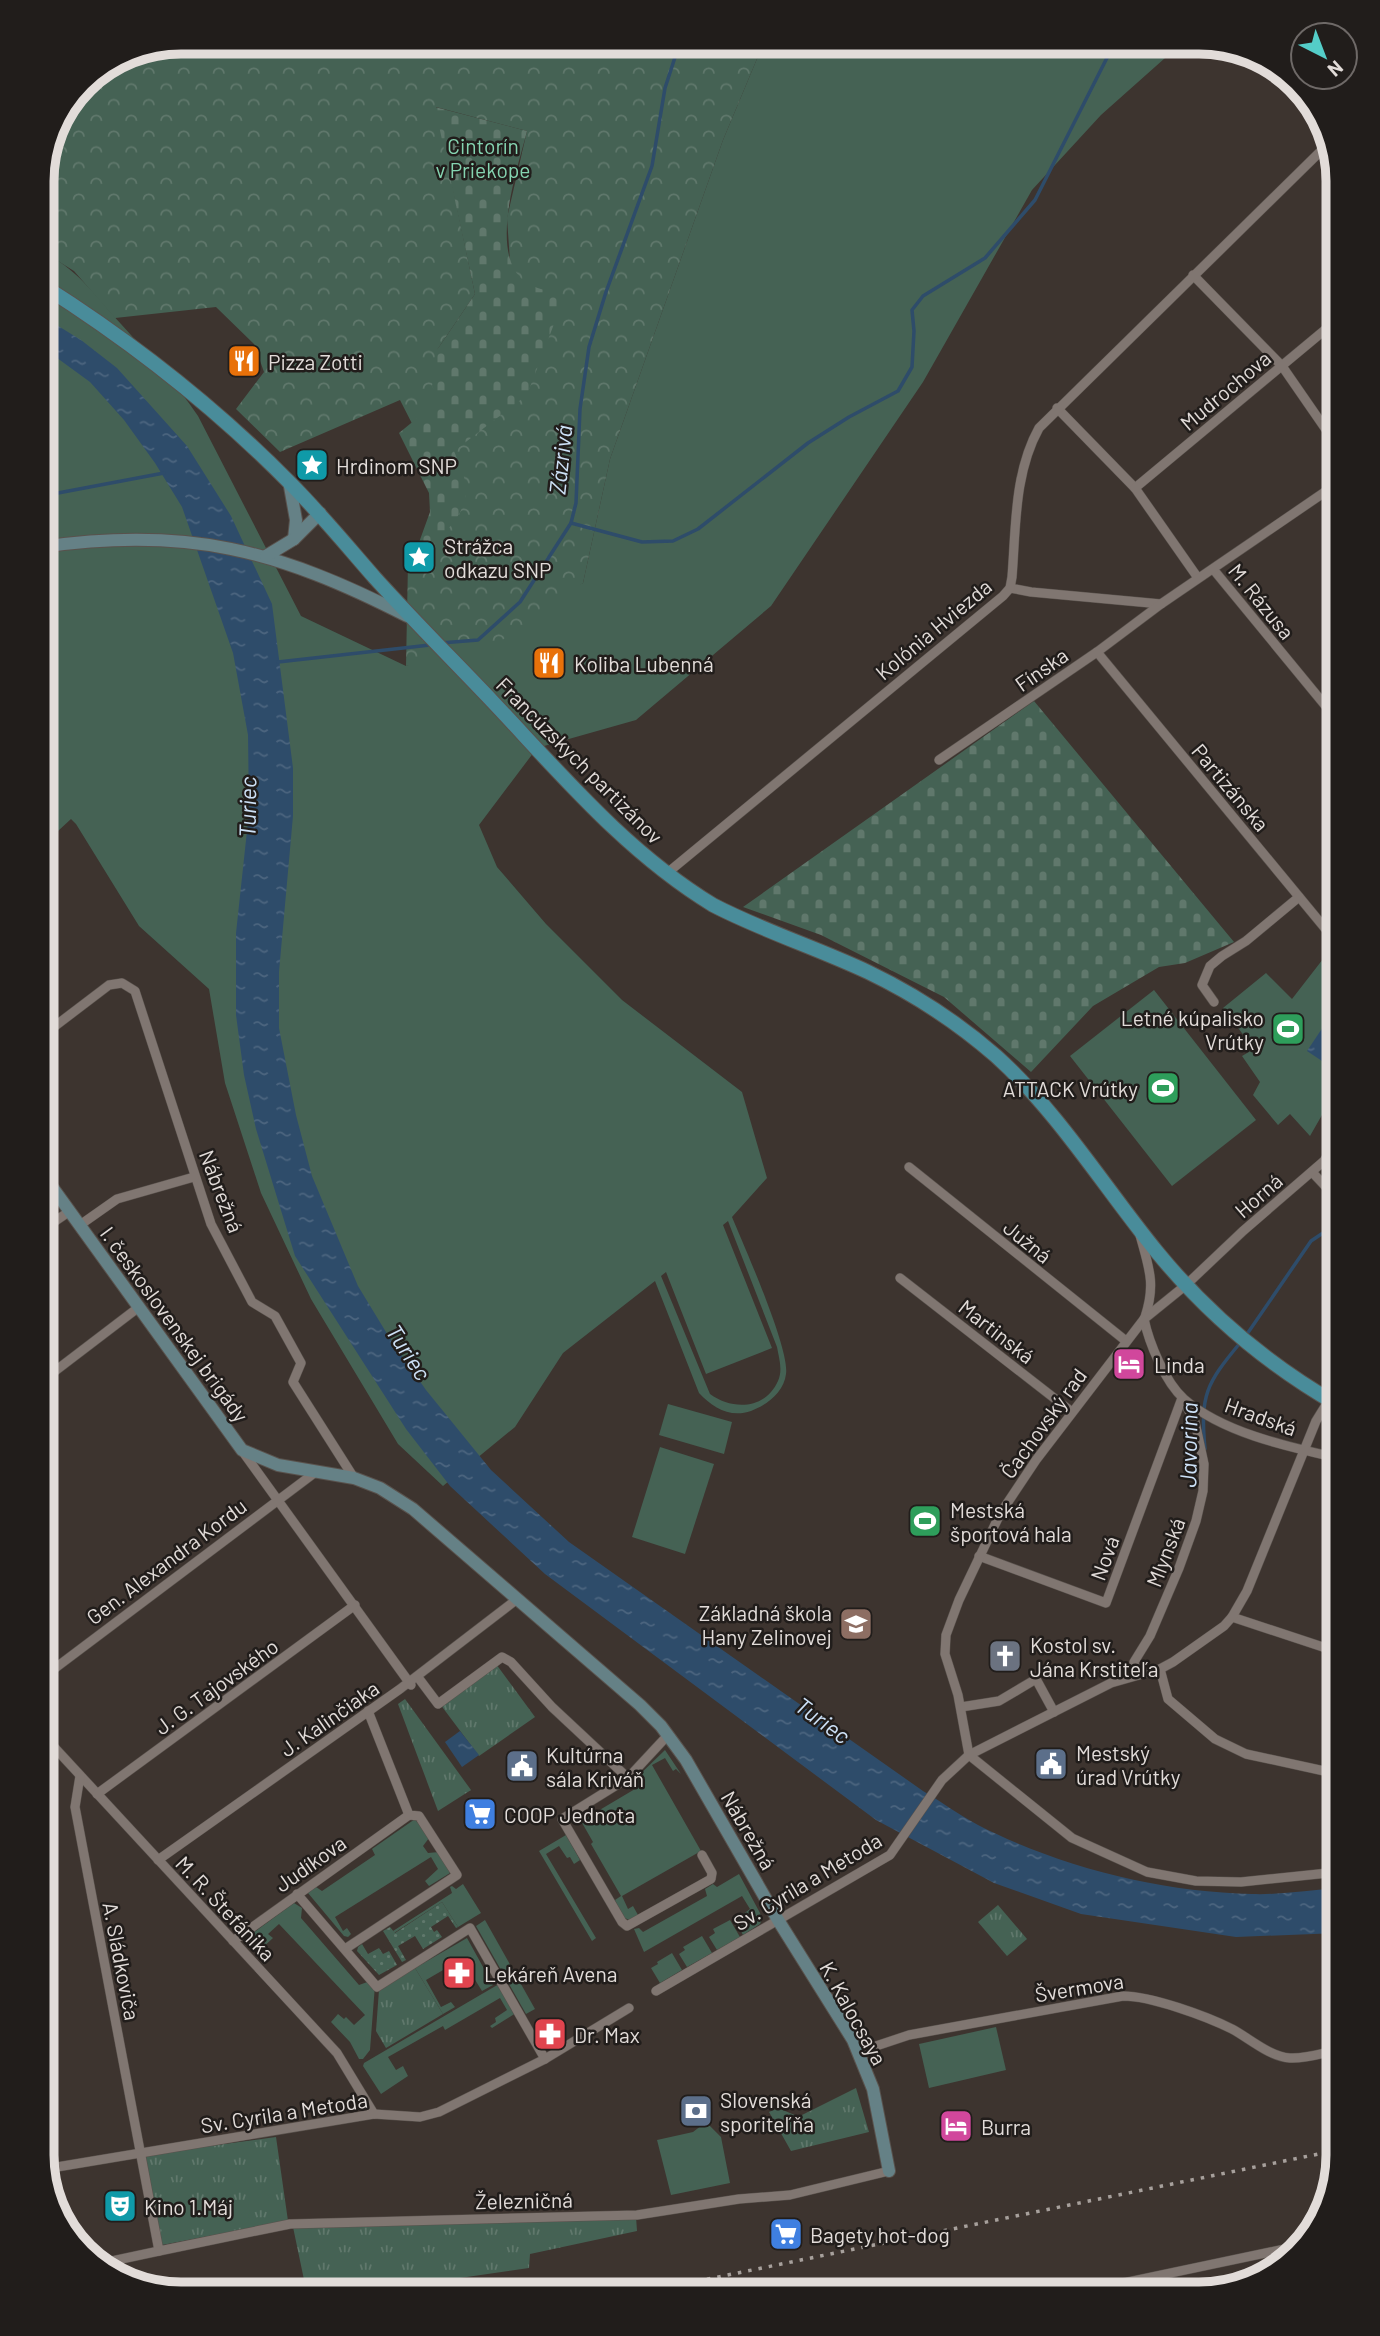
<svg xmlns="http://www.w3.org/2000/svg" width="1380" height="2336" font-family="Barlow,sans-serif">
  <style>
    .grass { fill: #456254; fill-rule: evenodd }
    .forest { fill: url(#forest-crowns); fill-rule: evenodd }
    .cemetery { fill: url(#cemetery-stones) }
    .park { fill: url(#park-tufts) }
    .garden { fill: url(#garden-dots) }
    .water { fill: url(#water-ripples) }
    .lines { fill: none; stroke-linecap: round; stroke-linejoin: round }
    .stream { stroke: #2e4c6a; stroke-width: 3.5 }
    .street-casing { stroke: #59524d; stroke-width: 10 }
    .secondary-casing { stroke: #59524d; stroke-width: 14 }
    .primary-casing { stroke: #59524d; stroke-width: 16 }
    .street { stroke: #807671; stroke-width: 9 }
    .secondary { stroke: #658186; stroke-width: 12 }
    .primary { stroke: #498c9a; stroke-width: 14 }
    .rail { stroke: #a7a09c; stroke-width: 3.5; stroke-dasharray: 3.5 7; stroke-linecap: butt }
    .labels { text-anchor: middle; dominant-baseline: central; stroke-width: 5; stroke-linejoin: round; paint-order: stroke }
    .park-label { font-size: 21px; fill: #85d4b1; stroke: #211d1b }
    .poi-label { font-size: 21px; fill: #e2dcd9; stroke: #211d1b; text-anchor: start }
    .street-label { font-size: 21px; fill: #e2dcd9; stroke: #211d1b }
    .water-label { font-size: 23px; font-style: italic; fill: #cde1f7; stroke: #211d1b }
    .rim { fill: none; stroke: #e2dcd9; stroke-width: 9 }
  </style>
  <defs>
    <pattern id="forest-crowns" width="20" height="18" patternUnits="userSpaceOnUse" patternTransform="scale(1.75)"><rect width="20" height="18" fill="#456254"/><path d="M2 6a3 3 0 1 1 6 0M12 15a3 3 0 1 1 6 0" fill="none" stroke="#60786c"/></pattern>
    <pattern id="cemetery-stones" width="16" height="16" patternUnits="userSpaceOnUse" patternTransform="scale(1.75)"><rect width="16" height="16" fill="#456254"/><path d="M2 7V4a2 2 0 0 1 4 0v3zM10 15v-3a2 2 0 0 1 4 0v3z" fill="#60786c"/></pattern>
    <pattern id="park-tufts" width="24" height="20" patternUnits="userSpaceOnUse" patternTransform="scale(1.75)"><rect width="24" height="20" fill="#456254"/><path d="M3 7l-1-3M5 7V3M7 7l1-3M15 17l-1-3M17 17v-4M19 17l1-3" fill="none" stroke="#60786c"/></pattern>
    <pattern id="garden-dots" width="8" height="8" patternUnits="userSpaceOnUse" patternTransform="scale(1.75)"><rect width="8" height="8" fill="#456254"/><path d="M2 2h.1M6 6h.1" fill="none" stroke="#60786c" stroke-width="1.8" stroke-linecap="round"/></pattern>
    <pattern id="water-ripples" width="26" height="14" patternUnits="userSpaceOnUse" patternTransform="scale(1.75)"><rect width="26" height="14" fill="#2e4c6a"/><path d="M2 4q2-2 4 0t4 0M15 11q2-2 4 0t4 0" fill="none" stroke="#4c657f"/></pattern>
  </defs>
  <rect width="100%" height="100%" fill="#3d342f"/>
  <!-- grass -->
  <g class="grass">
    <path d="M764,42H1183L1101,115L1032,190L923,382L771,606L636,720L537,748L479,825L497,867L546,924L622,1000L742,1092L767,1178L732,1217C744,1246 790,1349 786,1374C784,1392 767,1405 751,1411C730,1418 713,1408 699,1393L655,1281L563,1353L515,1427L443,1486L398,1444L311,1299L261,1193L225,1083L209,989L139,926L76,824L71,819L58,831L42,820V251C78,270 95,295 121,324C148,354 176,383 198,416L301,616L406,666L583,583L610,459L723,140ZM728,1221L777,1347C779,1358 783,1370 778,1381C765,1410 732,1410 710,1394L661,1276L666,1272L706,1374L772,1348L723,1225Z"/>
    <polygon points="1323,959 1338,969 1338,1087 1310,1136 1290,1114 1278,1125 1253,1095 1260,1082 1242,1056 1254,1049 1223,1008 1266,973 1292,999"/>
    <polygon points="1154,990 1256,1120 1172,1186 1070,1056"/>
    <polygon points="668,1404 732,1422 724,1454 659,1435"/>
    <polygon points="660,1447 714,1464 685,1554 632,1537"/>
    <polygon points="665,1750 681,1774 676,1769 673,1771 665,1758 652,1765 701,1851 622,1896 628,1909 633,1906 638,1915 629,1920 623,1917 615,1900 621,1896 591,1844 593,1842 581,1821 635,1789 632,1782"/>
    <polygon points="415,1819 429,1838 423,1846 428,1853 439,1852 450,1873 429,1886 425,1881 438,1869 431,1857 335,1917 343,1931 347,1928 351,1934 348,1937 344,1936 308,1893 316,1887 322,1891 375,1855 372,1849"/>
    <polygon points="566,1835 580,1860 574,1864 570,1857 567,1858 559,1846 546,1854 596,1938 592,1941 539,1851"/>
    <polygon points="739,1874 760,1913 762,1919 760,1924 743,1935 735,1920 750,1909 742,1896 644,1952 634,1929 639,1928 643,1932 707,1896 705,1889 713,1884 717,1887"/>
    <polygon points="463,1884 481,1913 458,1927 442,1902 394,1933 393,1931 452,1893 450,1887 452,1886 456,1889"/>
    <polygon points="294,1903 302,1908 301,1918 359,1985 370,1981 375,1985 370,2050 363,2059 359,2059 350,2042 331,2022 338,2014 344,2019 346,2017 354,2025 365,2015 279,1924 268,1934 273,1938 261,1949 249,1936"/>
    <polygon points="485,1920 535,2009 526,2014 476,1926"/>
    <polygon points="730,1920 740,1937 717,1950 709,1937 715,1933 713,1929"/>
    <polygon points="702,1936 712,1953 687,1967 679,1954 685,1950 683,1947"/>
    <polygon points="467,1938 493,1985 482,1991 462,1959 426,1980 441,2007 451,2002 455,2007 443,2014 415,1968"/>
    <polygon points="672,1953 682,1970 660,1983 651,1968 658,1964 657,1962"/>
    <polygon points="499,1984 516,2013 492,2028 490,2026 496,2022 495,2018 507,2010 500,1998 445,2030 443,2026 388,2057 396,2070 403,2066 408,2076 381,2094 363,2066 364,2063"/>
    <polygon points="996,2027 1006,2070 929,2088 919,2044"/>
    <polygon points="706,2122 721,2137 730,2183 671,2195 657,2140 693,2132"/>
  </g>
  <!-- forest -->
  <path class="forest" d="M181,42H764L723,140L610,459L583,583L498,643L406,666L408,563L450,498L400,400L280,452L236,409L264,372L254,344L216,307L115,318L74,271L42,251V173L53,128L83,83L128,52ZM436,107L527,131L507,218L510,261L437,350L475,294Z"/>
  <!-- cemetery -->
  <g class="cemetery">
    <path d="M435,107L527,131C518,168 488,252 524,281C534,289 554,292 565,295L527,395L454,451C458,462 466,477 466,489C466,520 435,542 413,559L430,512L429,493L399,433L438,401L432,386L437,350L475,294Z"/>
    <polygon points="1034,701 1234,942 1185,963 1159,967 1093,1006 1031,1072 944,997 821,935 743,907"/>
  </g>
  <!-- park -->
  <g class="park">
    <polygon points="496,1664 535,1717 479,1756 440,1704"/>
    <polygon points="405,1699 471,1790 438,1811 398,1704"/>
    <polygon points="998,1905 1027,1939 1007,1956 978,1922"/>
    <polygon points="415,1968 443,2014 386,2048 376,2031 379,1990"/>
    <polygon points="856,2088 869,2132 791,2151 769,2112 778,2108 797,2116 802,2115"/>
    <polygon points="276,2137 288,2221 162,2245 143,2155"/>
    <polygon points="636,2217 637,2231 530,2254 529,2268 439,2281 375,2294 307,2294 293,2227"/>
  </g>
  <!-- garden -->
  <g class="garden">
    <polygon points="442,1902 458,1927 456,1928 448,1916 431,1927 434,1932 437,1930 442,1937 423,1949 415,1936 398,1946 406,1960 402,1962 383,1931 390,1927 395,1933"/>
    <polygon points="362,1944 368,1954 379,1948 383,1954 389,1951 397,1965 379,1975 357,1951 358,1947"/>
  </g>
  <!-- water -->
  <g class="water">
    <path d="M42,316L81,340L117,368L187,446L231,516L272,604L293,768V816L279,972V1028L296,1115L312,1176L358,1286L389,1337L426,1390L491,1470L569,1542L923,1791C942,1802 959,1815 978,1825C1060,1867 1160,1892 1252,1894C1280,1895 1310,1890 1338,1888V1933L1236,1937L1081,1914L994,1883L876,1820L545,1574L450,1486L406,1429L295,1256L256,1129L244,1075L236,1015V933L249,812L248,735L233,653L182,507L155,463L124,420L90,382L42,347Z"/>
    <polygon points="1337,1006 1338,1063 1334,1069 1307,1051"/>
    <polygon points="460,1731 479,1755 462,1767 445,1742"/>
  </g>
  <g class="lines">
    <!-- stream -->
    <g class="stream">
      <polyline points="42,496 164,473"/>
      <polyline points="571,523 642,542 673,541 698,529 808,443 849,417 898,391 912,367 914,331 912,310 923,296 985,258 1035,200 1115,42"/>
      <polyline points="441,643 478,640 520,602 571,523 576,503 580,409 589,347 606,292 652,166 665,88 680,42"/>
      <polyline points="278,662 430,645"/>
      <polyline points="1245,1337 1311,1241 1338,1223"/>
      <path d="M1205,1449C1200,1395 1206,1384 1240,1343"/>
    </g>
    <defs>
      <g id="street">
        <polyline points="1193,275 1282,366 1338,447"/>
        <polyline points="1057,408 1135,488 1198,578"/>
        <polyline points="1135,488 1338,319"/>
        <polyline points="1213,569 1338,721"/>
        <polyline points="1010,588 1031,592 1161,604"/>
        <polyline points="1097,652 1338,944"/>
        <polyline points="939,760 1097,652 1161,604 1338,483"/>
        <path d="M666,874L1003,596L1010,588L1012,577C1016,527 1014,473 1039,428L1329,143"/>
        <polyline points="1214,1002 1202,985 1210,966 1222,956 1246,941 1299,897"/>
        <polyline points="42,1036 109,985 122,983 135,991 211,1224 252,1302 275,1316 301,1363 293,1382 354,1478"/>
        <polyline points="909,1167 1126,1341"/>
        <polyline points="1312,1172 1327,1188 1338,1193"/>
        <polyline points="80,1225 117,1199 194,1177"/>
        <polyline points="42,1230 70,1211"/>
        <path d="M1140,1235C1149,1268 1156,1284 1145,1317"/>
        <polyline points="900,1278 1072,1412"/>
        <path d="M1144,1319C1149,1343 1165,1382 1184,1399C1223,1433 1289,1447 1338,1458"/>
        <polyline points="42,1381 139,1307"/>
        <polyline points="243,1452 411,1685"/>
        <polyline points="979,1556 1106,1603 1182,1398"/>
        <polyline points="1232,1617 1338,1652"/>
        <polyline points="1160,1669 1168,1699 1215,1739 1246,1754 1338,1774"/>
        <polyline points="1136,1675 1134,1662 1150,1636 1179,1568 1196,1521 1203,1491 1204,1464 1195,1422 1182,1398"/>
        <polyline points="42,1678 317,1471"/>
        <polyline points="420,1680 438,1704 502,1657 511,1662 552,1707 628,1778"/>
        <polyline points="961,1707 999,1701 1036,1679 1054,1712"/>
        <polyline points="42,1734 337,2053 374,2114"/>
        <polyline points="668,1735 628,1778 562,1819 622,1922 627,1926 711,1879 712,1873 702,1855"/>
        <polyline points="969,1755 958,1695 945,1654 946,1635 959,1600 1000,1514 1036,1460 1144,1319 1186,1285 1243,1231 1324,1161 1332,1148 1338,1123"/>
        <polyline points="969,1755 1072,1838 1147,1872 1196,1881 1241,1882 1338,1872"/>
        <polyline points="80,1776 75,1807 159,2251 290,2224 637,2215 739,2199 790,2195 889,2171"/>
        <polyline points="97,1794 355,1605"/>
        <polyline points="158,1860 400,1689 516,1600"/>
        <polyline points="297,1894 377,1987 470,1928 545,2059"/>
        <polyline points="233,1941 409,1815"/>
        <polyline points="345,1949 457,1875 419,1816 409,1815 368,1711"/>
        <polyline points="656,1991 890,1855 942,1780 969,1755 1111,1683 1160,1669 1173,1662 1224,1626 1232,1617 1247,1591 1316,1421 1329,1400"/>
        <path d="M858,2052L909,2035L1123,1996C1151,1996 1206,2016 1232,2029C1249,2038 1270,2057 1290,2058C1305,2059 1323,2053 1338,2050"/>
        <polyline points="45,2169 374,2114 420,2117 439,2112 545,2059 629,2008"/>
        <polyline points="98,2264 159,2251"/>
        <polyline points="1249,2282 1284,2250"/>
        <polyline points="1071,2294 1299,2246"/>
      </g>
      <g id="secondary">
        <polyline points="289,481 296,520 294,539"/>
        <path d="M42,547C187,526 278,550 407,616"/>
        <polyline points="266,556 294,539 320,513"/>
        <polyline points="42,1173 242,1450 278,1465 354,1478 380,1488 413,1509 640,1705 661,1726 686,1760 778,1920 853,2040 873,2089 889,2171"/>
      </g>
      <path id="primary" d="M42,285C132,342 215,407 290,483C320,513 347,546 375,578C413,620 453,660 492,701C561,774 626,852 713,905C763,931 817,948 868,972C914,994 958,1023 996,1056C1059,1113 1104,1187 1157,1252C1207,1313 1270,1366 1338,1405"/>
    </defs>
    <!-- street casing -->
    <use href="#street" class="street-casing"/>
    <!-- secondary casing -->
    <use href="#secondary" class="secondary-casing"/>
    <!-- primary casing -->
    <use href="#primary" class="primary-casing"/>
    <!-- street -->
    <use href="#street" class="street"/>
    <!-- secondary -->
    <use href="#secondary" class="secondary"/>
    <!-- primary -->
    <use href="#primary" class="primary"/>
    <!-- rail -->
    <polyline class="rail" points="635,2294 1338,2150"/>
  </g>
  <!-- icons -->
  <defs>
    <symbol id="restaurant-square" viewBox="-11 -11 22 22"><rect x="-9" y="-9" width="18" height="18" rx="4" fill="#e8710a" stroke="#211d1b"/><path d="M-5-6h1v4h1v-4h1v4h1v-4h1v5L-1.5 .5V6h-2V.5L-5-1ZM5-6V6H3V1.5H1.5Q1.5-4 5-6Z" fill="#fff"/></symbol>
    <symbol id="sight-square" viewBox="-11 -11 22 22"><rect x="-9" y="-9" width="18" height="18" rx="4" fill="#0f9aa8" stroke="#211d1b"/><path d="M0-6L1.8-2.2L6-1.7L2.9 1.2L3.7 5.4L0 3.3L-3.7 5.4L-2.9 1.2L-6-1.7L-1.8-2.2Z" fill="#fff"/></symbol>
    <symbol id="stadium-square" viewBox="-11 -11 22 22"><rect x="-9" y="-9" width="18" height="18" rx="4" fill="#2e9e5b" stroke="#211d1b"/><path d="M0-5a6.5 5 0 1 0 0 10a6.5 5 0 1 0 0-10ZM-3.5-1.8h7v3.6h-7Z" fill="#fff"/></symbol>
    <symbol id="hotel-square" viewBox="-11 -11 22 22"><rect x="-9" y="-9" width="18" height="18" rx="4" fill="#d1479c" stroke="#211d1b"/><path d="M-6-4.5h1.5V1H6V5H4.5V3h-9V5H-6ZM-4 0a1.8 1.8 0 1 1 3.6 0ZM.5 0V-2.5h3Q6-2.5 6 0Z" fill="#fff"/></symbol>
    <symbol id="school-square" viewBox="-11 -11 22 22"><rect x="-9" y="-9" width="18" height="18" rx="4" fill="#8d6e63" stroke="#211d1b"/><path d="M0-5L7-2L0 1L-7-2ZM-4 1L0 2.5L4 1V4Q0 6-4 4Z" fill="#fff"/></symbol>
    <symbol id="church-square" viewBox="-11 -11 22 22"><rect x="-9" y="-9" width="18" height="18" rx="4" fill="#6b7280" stroke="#211d1b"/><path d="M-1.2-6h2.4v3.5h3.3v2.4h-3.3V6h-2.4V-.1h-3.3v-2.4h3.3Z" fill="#fff"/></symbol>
    <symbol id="civic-square" viewBox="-11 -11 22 22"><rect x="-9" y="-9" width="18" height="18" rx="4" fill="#5c6f8a" stroke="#211d1b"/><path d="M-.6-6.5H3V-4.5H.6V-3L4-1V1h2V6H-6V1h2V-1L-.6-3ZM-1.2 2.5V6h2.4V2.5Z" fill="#fff"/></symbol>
    <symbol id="supermarket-square" viewBox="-11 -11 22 22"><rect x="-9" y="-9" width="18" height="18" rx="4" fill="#3f7fe0" stroke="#211d1b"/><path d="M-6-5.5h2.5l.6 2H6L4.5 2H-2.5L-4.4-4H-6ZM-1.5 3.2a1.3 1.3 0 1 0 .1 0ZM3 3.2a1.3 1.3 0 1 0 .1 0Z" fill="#fff"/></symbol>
    <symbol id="pharmacy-square" viewBox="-11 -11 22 22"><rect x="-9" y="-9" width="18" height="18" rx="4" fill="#e0444e" stroke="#211d1b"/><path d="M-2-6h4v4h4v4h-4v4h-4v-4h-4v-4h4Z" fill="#fff"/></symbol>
    <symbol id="bank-square" viewBox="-11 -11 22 22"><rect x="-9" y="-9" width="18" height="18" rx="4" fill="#5c6f8a" stroke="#211d1b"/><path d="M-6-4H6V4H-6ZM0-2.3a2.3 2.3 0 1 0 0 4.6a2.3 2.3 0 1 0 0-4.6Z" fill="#fff"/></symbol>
    <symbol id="theatre-square" viewBox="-11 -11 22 22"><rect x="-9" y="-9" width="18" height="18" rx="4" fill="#0f9aa8" stroke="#211d1b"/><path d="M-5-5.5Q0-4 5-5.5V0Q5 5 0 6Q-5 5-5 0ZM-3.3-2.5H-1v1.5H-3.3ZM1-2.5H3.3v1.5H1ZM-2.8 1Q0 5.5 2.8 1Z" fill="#fff"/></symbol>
  </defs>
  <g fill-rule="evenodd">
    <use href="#restaurant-square" x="225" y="342" width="38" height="38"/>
    <use href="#sight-square" x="293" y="446" width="38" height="38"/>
    <use href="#sight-square" x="400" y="538" width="38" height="38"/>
    <use href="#restaurant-square" x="530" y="644" width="38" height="38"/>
    <use href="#stadium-square" x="1269" y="1010" width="38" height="38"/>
    <use href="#stadium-square" x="1144" y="1069" width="38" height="38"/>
    <use href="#hotel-square" x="1110" y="1345" width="38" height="38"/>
    <use href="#stadium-square" x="906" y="1502" width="38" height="38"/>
    <use href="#school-square" x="837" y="1605" width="38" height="38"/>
    <use href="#church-square" x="986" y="1637" width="38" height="38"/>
    <use href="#civic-square" x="1032" y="1745" width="38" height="38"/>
    <use href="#civic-square" x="503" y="1747" width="38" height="38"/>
    <use href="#supermarket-square" x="461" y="1795" width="38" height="38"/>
    <use href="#pharmacy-square" x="440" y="1954" width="38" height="38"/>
    <use href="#pharmacy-square" x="531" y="2015" width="38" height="38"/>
    <use href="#bank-square" x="677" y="2092" width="38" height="38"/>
    <use href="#hotel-square" x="937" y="2107" width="38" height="38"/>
    <use href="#theatre-square" x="101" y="2187" width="38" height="38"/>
    <use href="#supermarket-square" x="767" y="2215" width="38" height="38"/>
  </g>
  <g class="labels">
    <!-- park labels -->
    <g class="park-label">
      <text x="483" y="145">Cintorín<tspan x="483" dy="24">v Priekope</tspan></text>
    </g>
    <!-- poi labels -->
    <g class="poi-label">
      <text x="268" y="361">Pizza Zotti</text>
      <text x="336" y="465">Hrdinom SNP</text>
      <text x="444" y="545">Strážca<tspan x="444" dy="24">odkazu SNP</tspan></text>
      <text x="574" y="663">Koliba Lubenná</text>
      <text x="1264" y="1017" text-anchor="end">Letné kúpalisko<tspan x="1264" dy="24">Vrútky</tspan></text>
      <text x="1138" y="1088" text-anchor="end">ATTACK Vrútky</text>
      <text x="1154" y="1364">Linda</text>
      <text x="950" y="1509">Mestská<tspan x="950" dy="24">športová hala</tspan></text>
      <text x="832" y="1612" text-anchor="end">Základná škola<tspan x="832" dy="24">Hany Zelinovej</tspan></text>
      <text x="1030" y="1644">Kostol sv.<tspan x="1030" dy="24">Jána Krstiteľa</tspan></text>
      <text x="1076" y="1752">Mestský<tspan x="1076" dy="24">úrad Vrútky</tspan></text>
      <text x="546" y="1754">Kultúrna<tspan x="546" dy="24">sála Kriváň</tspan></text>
      <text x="504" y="1814">COOP Jednota</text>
      <text x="484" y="1973">Lekáreň Avena</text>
      <text x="574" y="2034">Dr. Max</text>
      <text x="720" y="2099">Slovenská<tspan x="720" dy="24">sporiteľňa</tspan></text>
      <text x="981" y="2126">Burra</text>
      <text x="144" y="2206">Kino 1.Máj</text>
      <text x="810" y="2234">Bagety hot-dog</text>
    </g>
    <!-- street labels -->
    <g class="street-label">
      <text transform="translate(1225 390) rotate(-40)">Mudrochova</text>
      <text transform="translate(1262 601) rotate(51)">M. Rázusa</text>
      <text transform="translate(933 629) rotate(-40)">Kolónia Hviezda</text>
      <text transform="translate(1041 669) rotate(-35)">Fínska</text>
      <text transform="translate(580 760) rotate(45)">Francúzskych partizánov</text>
      <text transform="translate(1231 787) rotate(50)">Partizánska</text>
      <text transform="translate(222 1191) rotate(69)">Nábrežná</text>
      <text transform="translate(1258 1195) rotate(-41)">Horná</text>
      <text transform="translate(1028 1241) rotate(39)">Južná</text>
      <text transform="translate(175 1324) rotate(54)">I. československej brigády</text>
      <text transform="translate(997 1331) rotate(38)">Martinská</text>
      <text transform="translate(1261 1416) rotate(20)">Hradská</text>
      <text transform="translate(1043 1423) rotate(-54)">Čachovský rad</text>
      <text transform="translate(1165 1552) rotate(-69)">Mlynská</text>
      <text transform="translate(1104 1558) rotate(-70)">Nová</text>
      <text transform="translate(166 1561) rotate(-37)">Gen. Alexandra Kordu</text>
      <text transform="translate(216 1686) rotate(-36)">J. G. Tajovského</text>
      <text transform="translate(329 1718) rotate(-35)">J. Kalinčiaka</text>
      <text transform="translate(749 1830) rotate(60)">Nábrežná</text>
      <text transform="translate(310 1863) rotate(-35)">Judíkova</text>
      <text transform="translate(807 1881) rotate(-31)">Sv. Cyrila a Metoda</text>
      <text transform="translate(226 1908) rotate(47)">M. R. Štefánika</text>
      <text transform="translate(122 1961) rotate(79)">A. Sládkoviča</text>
      <text transform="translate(1079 1987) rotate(-9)">Švermova</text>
      <text transform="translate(854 2013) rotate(61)">K. Kalocsaya</text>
      <text transform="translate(284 2112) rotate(-9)">Sv. Cyrila a Metoda</text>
      <text transform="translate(524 2200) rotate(-1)">Železničná</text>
    </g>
    <!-- water labels -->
    <g class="water-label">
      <text transform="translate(560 460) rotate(-84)">Zázrivá</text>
      <text transform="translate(247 807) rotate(-89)">Turiec</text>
      <text transform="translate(409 1352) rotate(57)">Turiec</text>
      <text transform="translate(1188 1445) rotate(-89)">Javorina</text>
      <text transform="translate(823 1720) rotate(36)">Turiec</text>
    </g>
  </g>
  <!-- crop -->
  <path d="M0 0H1380V2336H0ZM181 54H1199A127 127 0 0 1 1326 181V2155A127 127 0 0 1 1199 2282H181A127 127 0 0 1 54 2155V181A127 127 0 0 1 181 54Z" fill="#211d1b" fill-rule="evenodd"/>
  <path class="rim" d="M181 54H1199A127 127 0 0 1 1326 181V2155A127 127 0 0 1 1199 2282H181A127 127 0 0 1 54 2155V181A127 127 0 0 1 181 54Z"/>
  <!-- north arrow -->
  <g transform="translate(1324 56) rotate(138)"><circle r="33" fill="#211d1b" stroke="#6e6967" stroke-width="2"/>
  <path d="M0-5L12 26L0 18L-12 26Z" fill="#54cdc8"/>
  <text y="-10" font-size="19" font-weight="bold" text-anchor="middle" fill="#e2dcd9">N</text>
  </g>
</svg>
